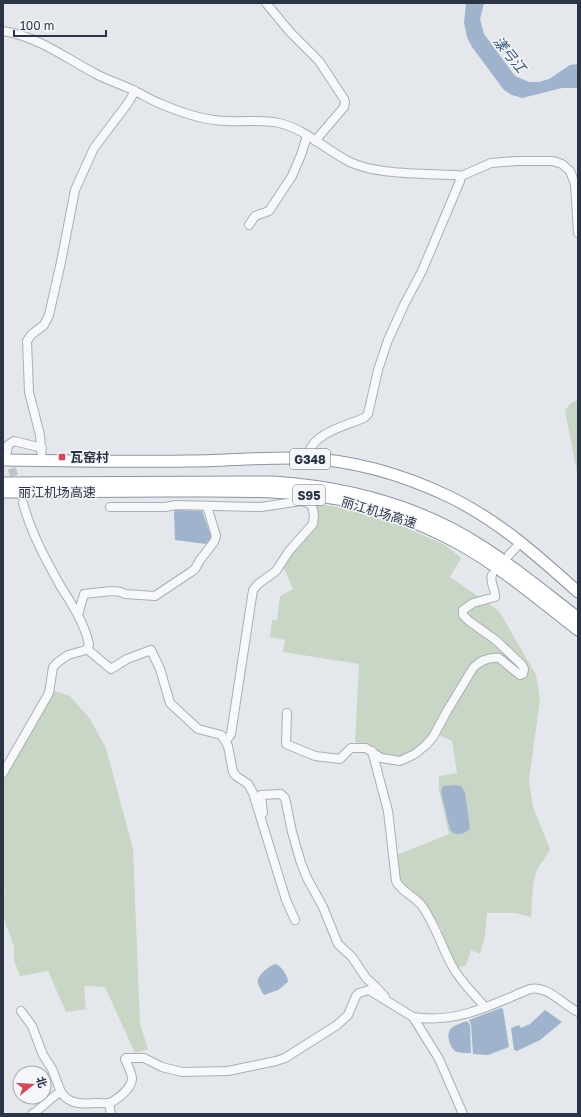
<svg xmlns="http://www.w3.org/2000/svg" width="581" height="1117" font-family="'Golos Text','Noto Sans SC',sans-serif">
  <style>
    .green { fill: #c9d6c5 }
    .water { fill: #9fb4cc }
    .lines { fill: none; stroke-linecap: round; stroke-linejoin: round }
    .minor-tunnel { stroke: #bfc3cb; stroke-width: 8; stroke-dasharray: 8 4; stroke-linecap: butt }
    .minor-casing { stroke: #a9aeb7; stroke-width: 10 }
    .highway-casing { stroke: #8b94a3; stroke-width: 13 }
    .minor { stroke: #f7f8fa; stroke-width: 8 }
    .highway { stroke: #fff; stroke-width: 11 }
    .poi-dot { fill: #d1495b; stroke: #f4f6f9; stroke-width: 1.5 }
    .labels { text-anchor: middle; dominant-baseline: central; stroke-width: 3; stroke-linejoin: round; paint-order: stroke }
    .shield { fill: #f4f6f9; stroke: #676e7b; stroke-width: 1 }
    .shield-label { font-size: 12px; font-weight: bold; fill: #2b3445 }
    .poi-label { font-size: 13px; font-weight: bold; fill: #2b3445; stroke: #f4f6f9; text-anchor: start }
    .street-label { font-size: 13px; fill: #2b3445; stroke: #f4f6f9 }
    .water-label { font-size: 14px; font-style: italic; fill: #34527a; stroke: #f4f6f9 }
  </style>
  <rect width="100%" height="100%" fill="#e4e7ec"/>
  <!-- green -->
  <g class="green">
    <polygon points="578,400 578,478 565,410 571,403"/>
    <path d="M314,503L347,509L405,527L445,545L461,558L450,577L499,611L536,675L540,699L529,780L533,807L550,849C546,858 539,864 536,873C531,887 533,903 531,917L515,913H487L485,936L480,954L471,950L466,965L457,968L447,951L441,928L422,901L400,884L397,855L449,834L439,790V776L457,773L452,741L433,732L424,745L400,758L376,753L369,745L355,742L359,664L283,652L285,640L270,637L272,620H277L280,596L293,589L282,564L314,527Z"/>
    <polygon points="55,691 70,696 90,719 106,748 133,849 140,1024 148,1049 135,1053 105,987 84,986 86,1009 66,1012 48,971 20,976 14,960 14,947 3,916 3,894 5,893 3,875 3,779"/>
  </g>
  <!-- water -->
  <g class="water">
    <polygon points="466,3 484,3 480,19 484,34 515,76 529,82 539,82 549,79 570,65 578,64 578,88 562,88 522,98 512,95 504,90 472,47 467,37 464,23"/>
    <polygon points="176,510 202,511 211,536 210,539 206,544 175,540 174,511"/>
    <path d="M456,785L461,786L465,792L470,829C464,834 456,837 450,830L441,792L443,786Z"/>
    <path d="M275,964C281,965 288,976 288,982L278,990L264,995C262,992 259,987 258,983C256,976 269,966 275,964Z"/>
    <polygon points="501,1008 503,1009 509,1047 488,1055 473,1054 471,1025 469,1020"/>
    <polygon points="545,1010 562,1022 540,1040 517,1051 514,1050 511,1028 519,1025 521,1028 530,1024"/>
    <path d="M467,1021L470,1025L471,1053C466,1053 459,1053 455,1051C450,1047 446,1035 450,1030C453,1025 462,1023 467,1021Z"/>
  </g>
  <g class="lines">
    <!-- minor-tunnel -->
    <polyline class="minor-tunnel" points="8,457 23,503"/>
    <defs>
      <g id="minor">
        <polyline points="266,3 290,32 319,61 344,99 345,102 344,107 315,141"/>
        <path d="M3,31C39,37 64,57 96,74C109,81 124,85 137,92C145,96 153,101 161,104C182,113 206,121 228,121C246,122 262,119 279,123C305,129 325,149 348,161C374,175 428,174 458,175L460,181L422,271L404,305L388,340L378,370L368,414L364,418C345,426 309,434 308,458"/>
        <polyline points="459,177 491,163 516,161 553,161 562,164 570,171 575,184 578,233"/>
        <polyline points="249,225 255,216 269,211 292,176 301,155 307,136"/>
        <polyline points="7,452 8,445 14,441 42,448"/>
        <polyline points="42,461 40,435 29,392 27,341 31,335 44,325 49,315 61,262 75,190 94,148 128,103 135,91"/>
        <polyline points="110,507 165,507 176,505 261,507 301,501 308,503 312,506 314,515 313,524 289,551 276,571 258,584 253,590 231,734 226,741"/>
        <polyline points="509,555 521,542"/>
        <polyline points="78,615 84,594 112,591 121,592 125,594 155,596 191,572 195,569 200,560 214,542 216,536 207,506"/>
        <polyline points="87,649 111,669 127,659 151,650 160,669 170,703 198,729 221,735 224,739 228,746 233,772 236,776 248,784 253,793 286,900 295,920"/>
        <path d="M287,713L286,744L315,756L340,759L351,748H366L381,758L400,761L415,754L426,745L433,737L447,711L473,668C480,661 488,657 499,658L520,675L523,674L524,669L522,665L497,641L469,621L463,615V610L473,603L495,597C496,589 489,583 492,575"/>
        <path d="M372,751L388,811L396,881C401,892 415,896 422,906C435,924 441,945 451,964C459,980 473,993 485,1007"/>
        <path d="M3,773L49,693L53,667L58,662L68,655L86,650L89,645C85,624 72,604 61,587C46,560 31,533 23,503"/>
        <polyline points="263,813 261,795 281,794 285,798 292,832 301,863 307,878 323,907 338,944 352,957 366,978 376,987 385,997"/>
        <polyline points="21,1011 32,1026 43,1055 52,1069 61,1092"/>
        <polyline points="413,1017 439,1059 463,1114"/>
        <polyline points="109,1103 111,1114"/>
        <path d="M32,1114C43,1108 49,1098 61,1092C69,1105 83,1104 97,1103C102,1103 108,1104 112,1102C120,1097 131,1088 132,1079C132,1072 127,1064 125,1059L126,1058H144L162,1067L182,1072L228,1071L276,1061L285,1058L337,1025L348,1015L356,996L359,993L369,990L413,1017C457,1024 491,1005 530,989C548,985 563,1005 578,1012"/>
      </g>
      <g id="highway">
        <path d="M3,460C64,461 124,462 185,461C224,461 263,457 302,458C353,460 404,475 450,497C499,521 538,556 578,592"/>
        <path d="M3,483L273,482C348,487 419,505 483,547C516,568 547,594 578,618"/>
        <path d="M3,492C57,492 112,491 166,491C225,491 286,489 344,500C378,507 411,520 442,535C492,559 534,596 578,630"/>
      </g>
    </defs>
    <!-- minor casing -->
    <use href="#minor" class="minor-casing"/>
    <!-- highway casing -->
    <use href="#highway" class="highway-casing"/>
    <!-- minor -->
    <use href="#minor" class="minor"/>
    <!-- highway -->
    <use href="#highway" class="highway"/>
  </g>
  <!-- markers -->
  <rect class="poi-dot" x="58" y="453" width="8" height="8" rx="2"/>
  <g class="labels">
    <!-- shield labels -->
    <g class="shield">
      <rect x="290" y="449" width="40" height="20" rx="3"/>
      <rect x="293" y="485" width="32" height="20" rx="3"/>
    </g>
    <g class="shield-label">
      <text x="310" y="459">G348</text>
      <text x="309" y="495">S95</text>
    </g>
    <!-- poi labels -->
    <g class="poi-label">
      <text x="70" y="457">瓦窑村</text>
    </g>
    <!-- street labels -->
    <g class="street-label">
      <text x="57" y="492">丽江机场高速</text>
      <text transform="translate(379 512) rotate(17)">丽江机场高速</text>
    </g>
    <!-- water labels -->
    <g class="water-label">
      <text transform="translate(510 54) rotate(51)">漾弓江</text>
    </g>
  </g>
  <!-- border -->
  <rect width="581" height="1117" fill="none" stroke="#2b3445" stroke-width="8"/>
  <!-- north arrow -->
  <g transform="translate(32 1085) rotate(73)"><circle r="19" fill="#f4f6f9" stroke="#a4a8b1"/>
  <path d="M0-3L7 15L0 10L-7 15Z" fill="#d1495b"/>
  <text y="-6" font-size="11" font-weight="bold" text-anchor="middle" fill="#2b3445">北</text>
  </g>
  <!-- scale -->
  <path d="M14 30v6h92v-6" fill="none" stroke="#2b3445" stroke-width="2"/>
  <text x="20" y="30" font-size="12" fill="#2b3445" stroke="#f4f6f9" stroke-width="3" paint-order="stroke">100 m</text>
</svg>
